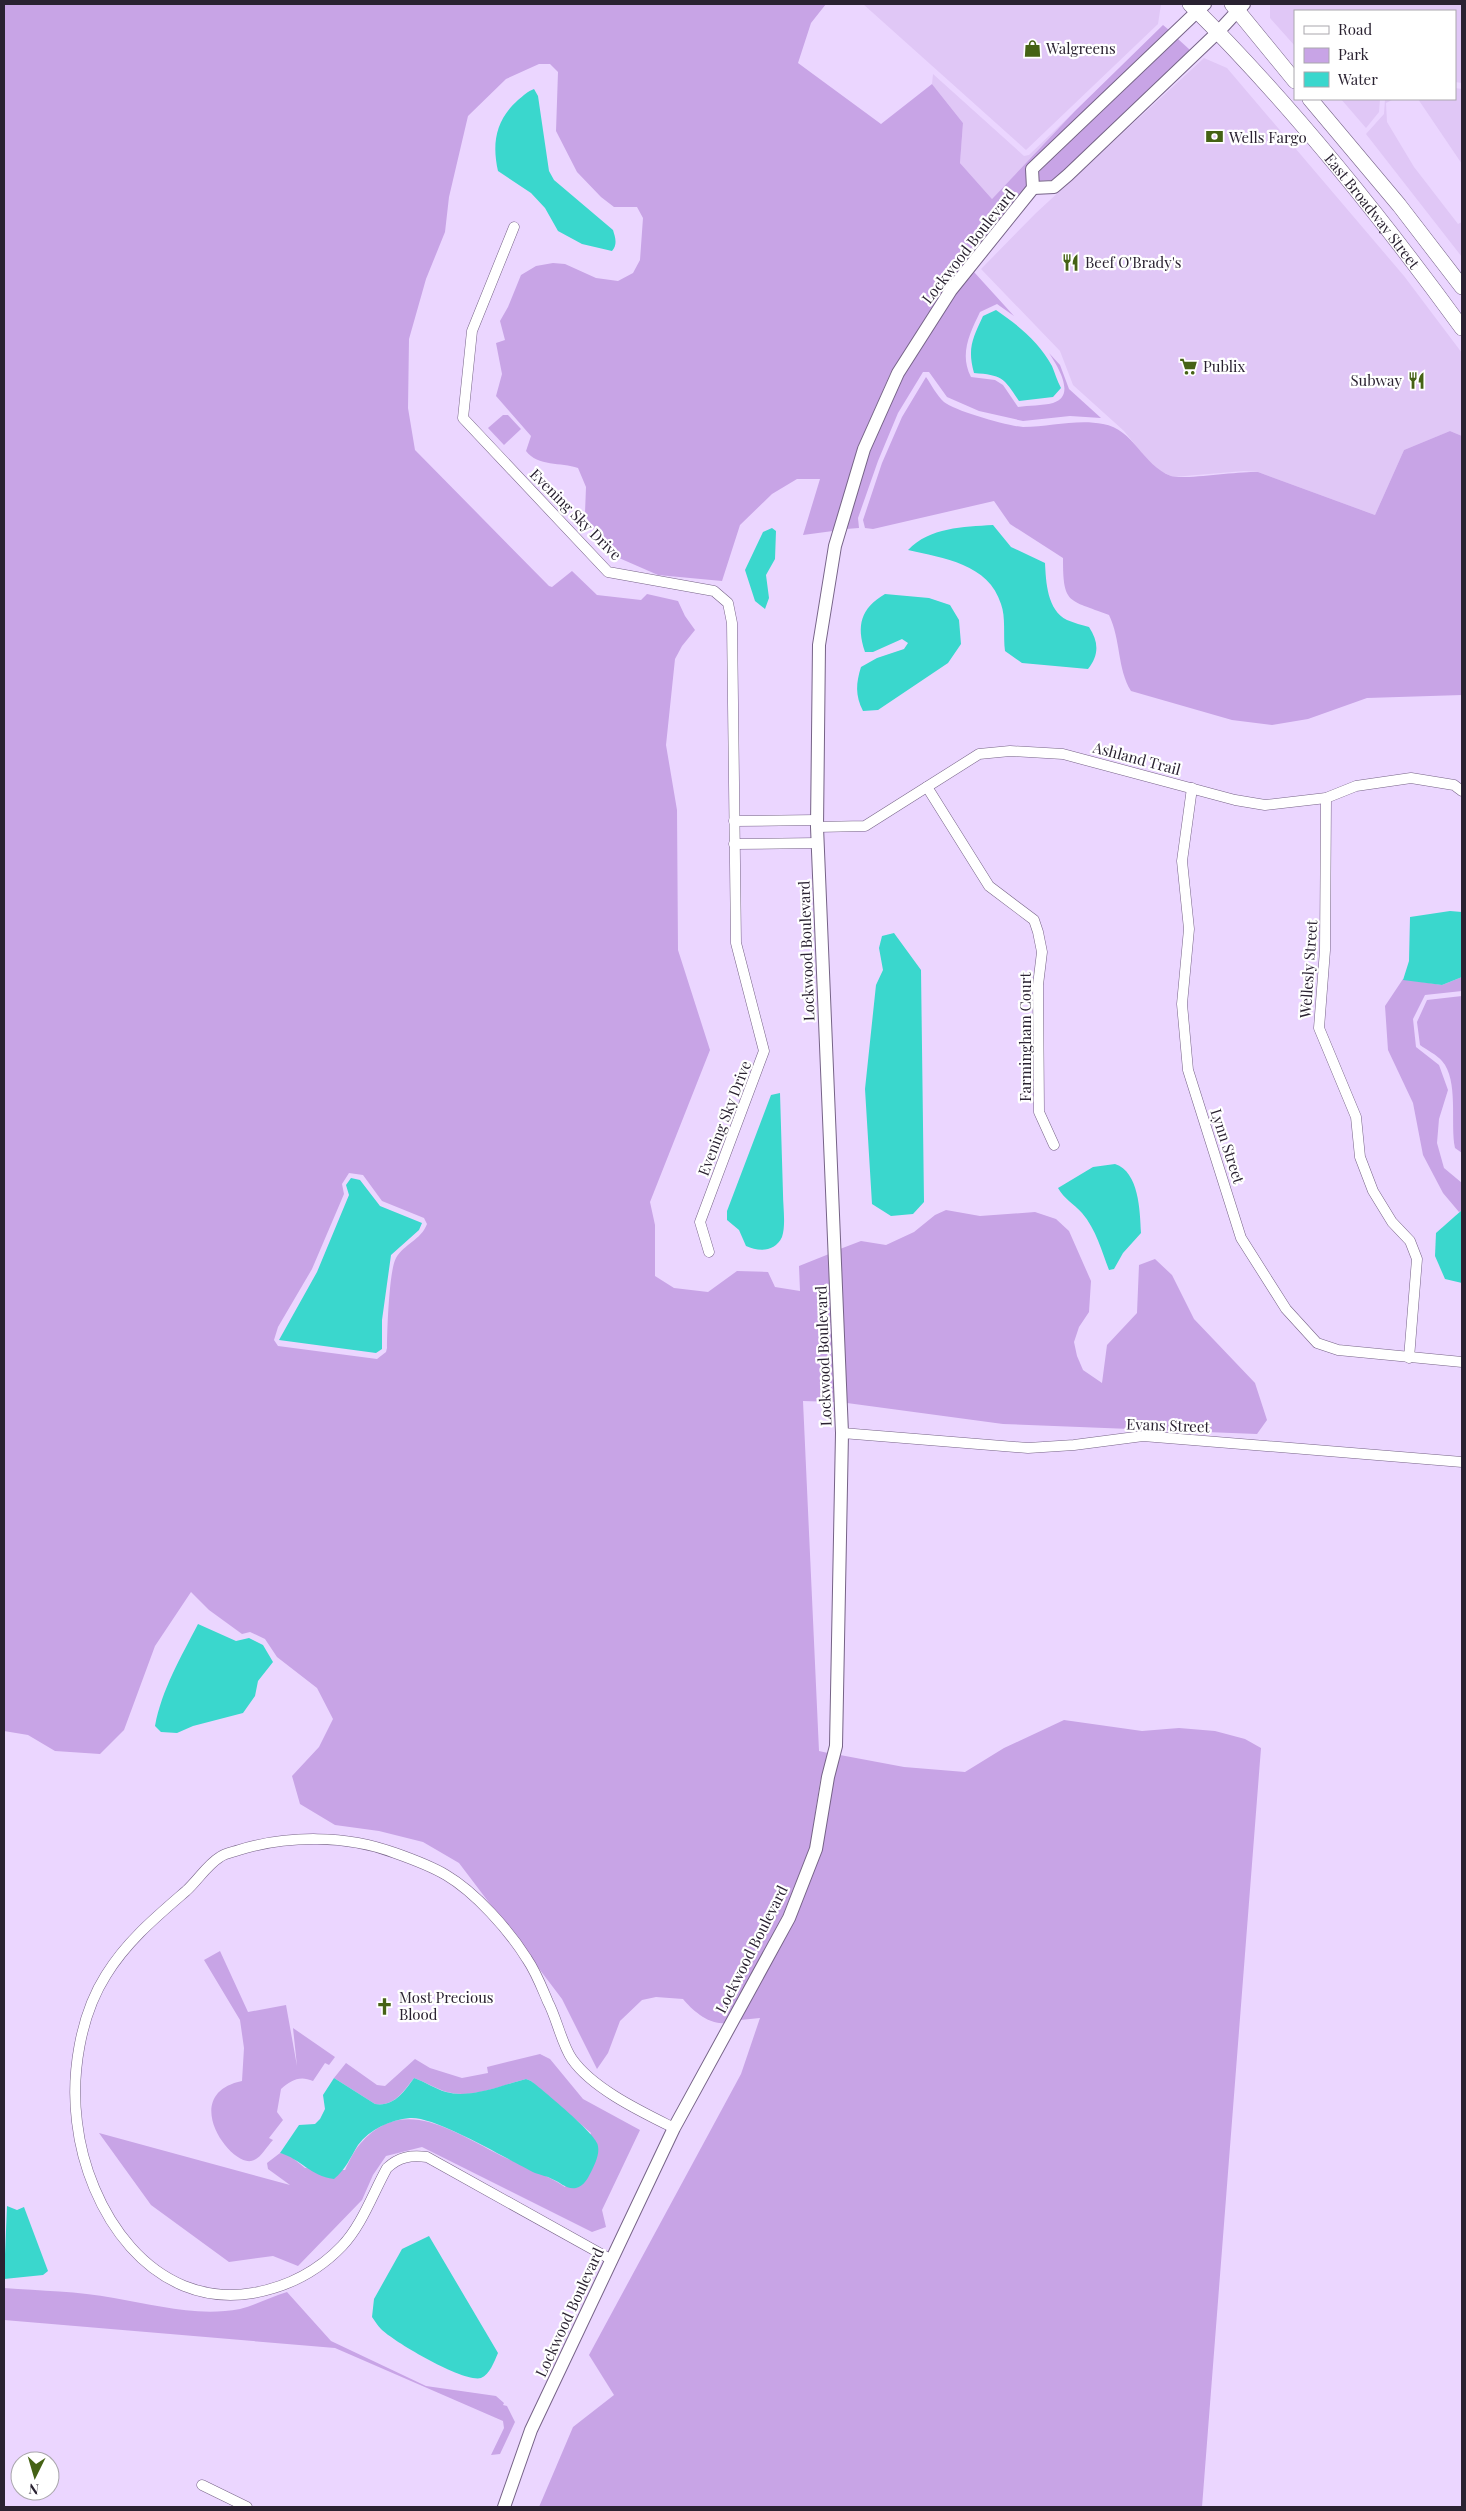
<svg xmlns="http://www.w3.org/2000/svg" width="1466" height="2511" font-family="'Playfair Display',serif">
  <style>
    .built { fill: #e0c7f6 }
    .green { fill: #c8a4e6; fill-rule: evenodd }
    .water { fill: #3ad7cd }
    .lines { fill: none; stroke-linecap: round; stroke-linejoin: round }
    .minor-casing { stroke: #766387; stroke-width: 11 }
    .tertiary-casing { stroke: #766387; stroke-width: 14 }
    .secondary-casing { stroke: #766387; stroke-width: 16 }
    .minor { stroke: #fff; stroke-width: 10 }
    .tertiary { stroke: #fff; stroke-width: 12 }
    .secondary { stroke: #fff; stroke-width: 15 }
    .labels { text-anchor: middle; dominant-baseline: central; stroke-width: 4.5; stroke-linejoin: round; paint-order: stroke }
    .poi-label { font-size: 15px; fill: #2a2231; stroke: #fff; text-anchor: start }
    .street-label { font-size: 15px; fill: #2a2231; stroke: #fff }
  </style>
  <rect width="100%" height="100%" fill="#ebd6ff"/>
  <!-- built -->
  <g class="built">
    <polygon points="863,4 1161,4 1158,24 1026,150"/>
    <polygon points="1270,4 1462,4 1462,83 1455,82 1455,11 1295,11 1295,46 1270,18"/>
    <polygon points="1204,58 1227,68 1404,276 1462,353 1462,436 1450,431 1404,450 1375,515 1258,472 1244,471 1173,477 1154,468 1124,431 1073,385 1060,351 981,269 1036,213"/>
    <polygon points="933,74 1024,156 1029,155 1075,111 992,199 960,163 963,123 932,84"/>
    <polygon points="1455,88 1462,89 1462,164 1418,99 1455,99"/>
    <polygon points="1341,99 1380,99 1379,112 1366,128"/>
    <polygon points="1385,99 1394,99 1386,103 1387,122 1414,167 1458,224 1462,222 1462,257 1366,134 1384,114"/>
  </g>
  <!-- green -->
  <g class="green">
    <path d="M4,4H826L811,23L798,63L881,124L932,84L963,123L960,163L992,199L1075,111L1163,25L1169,30L1069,127L1027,186L946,286L890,374L858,447L833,531L803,535L820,479H797L772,494L740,525L722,581L658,575L603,551L599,537L589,523L585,513L586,487L578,468C561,462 538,467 526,451L531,436L496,396L502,374L496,343L505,340L500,321L508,307L521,275L536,266L553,263L565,264L596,278L618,281L633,273L640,260L643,218L637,207H614L601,197L577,172L556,131L558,72L550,64H539L506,79L468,116L449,197L445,232L426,279L409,339L408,408L415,450L549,586L552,587L572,571L597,595L641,600L647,594L678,601L685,616L695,630L682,646L675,659L666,745L677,810L678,950L710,1050L650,1202L655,1225V1276L674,1288L708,1292L737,1271L768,1272L775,1287L800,1291L799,1266L829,1254L835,1402L803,1401L819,1751L828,1753L820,1782L810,1847L783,1915L725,2023C709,2025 692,2010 683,1999L656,1997L642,2000L620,2021L608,2053L597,2069L562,1999L459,1863L423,1842L379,1831L335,1825L300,1804L292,1776L319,1747L333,1719L317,1688L277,1657L265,1639L250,1632L242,1634L209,1610L191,1592L155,1646L124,1730L100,1754L55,1751L28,1735L4,1731ZM349,1173L363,1175L382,1201L424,1218L427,1224C421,1240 404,1244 396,1258C389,1270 387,1333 387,1348L386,1352L377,1359L278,1346L274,1340L278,1327L312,1269L344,1194L342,1184Z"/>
    <polygon points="1178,39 1190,50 1065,170 1052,180 1039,181 1039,172"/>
    <path d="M976,268L974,272L1014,316L997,304L980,312C970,333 959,354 971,377L995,380L1003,385L1018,407C1029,405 1042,406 1053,403C1077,396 1057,365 1049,353L1060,365L1069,389L1101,418L1070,416L1023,421L979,411L947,397L929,372H923L898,413L878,461L858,518L859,528L846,529C854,504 860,478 869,452C892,386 932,323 976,268Z"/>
    <path d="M926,377C931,384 937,396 944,402C955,411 1008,426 1023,427C1050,427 1076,419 1103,424C1134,429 1142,465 1171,476C1183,480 1238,471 1258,472L1375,515L1404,450L1450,431L1462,436V695L1367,698L1308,719L1272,725L1232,720L1131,691C1117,668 1121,640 1109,615C1068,599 1063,605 1063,558L1010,524L994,501L873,529L865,528L863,520L882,463L902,417Z"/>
    <polygon points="503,415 508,415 521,429 504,445 488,428"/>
    <polygon points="1462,977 1462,991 1425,995 1413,1019 1416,1047 1439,1065 1448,1090 1439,1119 1437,1143 1444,1168 1462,1183 1462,1210 1459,1212 1443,1193 1423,1155 1413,1103 1388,1050 1385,1006 1403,979 1442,985"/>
    <path d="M1462,996V1153L1455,1148C1450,1124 1459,1080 1442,1061C1437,1055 1427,1050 1420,1045L1417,1022L1427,1000Z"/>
    <polygon points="946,1210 980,1216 1035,1212 1056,1219 1069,1231 1091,1281 1089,1312 1079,1327 1074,1342 1077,1356 1083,1370 1102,1383 1107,1345 1137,1313 1139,1265 1155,1259 1172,1275 1194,1319 1255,1383 1267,1420 1257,1434 1003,1424 847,1403 840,1249 861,1241 886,1245 914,1232 935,1215"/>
    <polygon points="1064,1720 1142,1731 1179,1728 1215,1731 1245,1739 1261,1748 1202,2507 539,2507 573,2427 614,2395 589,2355 741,2074 760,2018 740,2020 794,1922 840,1755 904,1767 965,1772 1004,1748"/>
    <path d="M220,1951L248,2012L286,2005L297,2066L293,2028L335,2057L329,2065L325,2063L313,2081C300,2075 291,2080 281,2089L277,2112L283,2120L269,2138L273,2140C267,2146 260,2160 251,2161C229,2165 179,2094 242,2081L244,2048L240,2020L204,1960Z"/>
    <path d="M540,2054L550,2059L583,2099L640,2130L602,2210L606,2227L592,2232L422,2147L386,2156L373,2175L362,2200L298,2266L273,2256L229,2262L151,2205L99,2133L290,2185L268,2169L267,2163L280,2153L289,2155L305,2168L345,2170C349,2161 354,2151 360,2144C401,2096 449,2129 494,2152C517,2164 544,2173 565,2187L591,2133L531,2081L526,2079C502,2085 472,2099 447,2092C436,2089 426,2082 414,2078C403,2092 394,2107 375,2104L334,2078L346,2063L377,2085L385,2086L415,2059L430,2068L462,2078L488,2073L487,2067Z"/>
    <path d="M4,2288C41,2291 78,2291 114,2298C156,2305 197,2317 240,2309C255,2305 271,2297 287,2292L331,2341L426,2386L496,2396L504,2403L503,2405L507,2406L515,2422L500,2454L491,2455L504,2428L503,2421L335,2348L4,2320Z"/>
  </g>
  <!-- water -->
  <g class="water">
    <path d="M534,89L538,96L549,171L554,180L613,230C615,237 618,244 612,251L582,244L558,231L545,208L531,193L498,171C492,144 495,121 518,100C523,96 528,91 534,89Z"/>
    <path d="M996,310C1018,325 1039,342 1052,366C1055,373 1057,381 1061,388L1053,397L1019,401C1004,378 1002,375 974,373C967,348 973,338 983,316Z"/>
    <path d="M993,525L1011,547L1045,563C1046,582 1047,610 1067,620C1074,623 1082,625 1089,627C1099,642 1099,655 1088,669L1022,663L1005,651C1003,636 1006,617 1001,604C989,564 943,558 908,550C930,527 963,527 993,525Z"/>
    <polygon points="772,528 776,531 775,559 766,575 769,598 765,609 755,601 745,570 763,532"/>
    <path d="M885,594L929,598L950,605L959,620L961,644L948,663L878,710L863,711C855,695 856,683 861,667L877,658L904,649L908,643L902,639L873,652H865C856,625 861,608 885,594Z"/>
    <polygon points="1450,911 1462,912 1462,977 1442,985 1403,980 1409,961 1410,917"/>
    <polygon points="894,933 921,970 924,1202 913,1214 891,1216 872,1204 865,1089 876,985 883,970 879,948 882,936"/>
    <path d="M780,1093C781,1127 782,1160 783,1194C783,1206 786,1225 782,1237C775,1252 759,1252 746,1246L739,1230L727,1220V1211L771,1095Z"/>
    <path d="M1115,1164C1139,1172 1140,1210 1141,1233L1123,1253L1114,1269L1109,1270C1102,1252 1096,1229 1082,1213C1074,1204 1064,1199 1058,1188L1093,1167Z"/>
    <polygon points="351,1178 360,1180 380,1206 422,1223 419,1230 391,1255 382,1320 382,1349 376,1353 279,1340 317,1272 349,1195 346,1185"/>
    <polygon points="1462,1210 1462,1283 1445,1279 1435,1256 1436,1233"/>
    <path d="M198,1624L236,1641L249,1638L263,1645L273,1662L258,1681L255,1696L243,1713L193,1726L177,1733L161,1732L155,1726C162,1689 181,1657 198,1624Z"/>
    <path d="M334,2078L375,2104C394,2107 404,2092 414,2078C426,2082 435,2089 446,2092C471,2099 502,2085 526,2079L531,2081C543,2090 593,2132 597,2143C601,2152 595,2164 591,2172C588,2178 584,2186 576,2188C567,2190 560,2182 552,2179C547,2176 540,2175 535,2173C508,2160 436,2116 410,2118C390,2120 370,2129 358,2145C350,2158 346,2169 334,2179C310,2176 301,2159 280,2153L299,2125L315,2124L320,2119L325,2109L323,2095Z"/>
    <polygon points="7,2206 17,2210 24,2207 48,2271 43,2275 4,2279"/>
    <path d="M429,2236L498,2353C494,2362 490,2374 481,2378C464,2383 394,2342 381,2329C378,2326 375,2321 372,2317L374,2299L402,2249Z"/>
  </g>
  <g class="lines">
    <defs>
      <g id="minor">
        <polyline points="514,227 472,331 463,418 608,572 714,591 728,603 732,623 736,943 764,1051 700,1222 709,1252"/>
        <polyline points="927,787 989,886 1034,920 1038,932 1042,952 1038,985 1039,1112 1054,1145"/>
        <polyline points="1192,788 1182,861 1189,929 1182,1004 1188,1070 1241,1238 1286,1309 1317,1343 1338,1350 1462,1362"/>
        <polyline points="1326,798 1325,950 1319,1028 1356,1117 1360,1157 1373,1191 1392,1222 1410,1241 1417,1259 1409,1358"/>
        <polyline points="734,821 817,820"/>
        <polyline points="817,827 865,826 979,754 1010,751 1063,754 1235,800 1265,805 1326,798 1356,786 1411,778 1454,785 1462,791"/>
        <polyline points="734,844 818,843"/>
        <polyline points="842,1433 1028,1448 1074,1445 1143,1436 1462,1462"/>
        <path d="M612,2260L427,2157C410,2155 399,2157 387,2168C373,2193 362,2225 342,2246C318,2271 287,2287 253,2293C151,2310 87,2210 77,2122C71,2074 80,2016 106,1975C127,1941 156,1917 186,1891C198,1880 207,1865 220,1857C225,1853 233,1852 239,1850C288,1835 347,1835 395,1853C412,1859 431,1866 446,1875C475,1892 509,1930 527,1959C536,1972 542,1988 548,2002C557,2019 562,2045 572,2059C593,2089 642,2112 674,2128"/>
        <polyline points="202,2485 247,2507"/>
      </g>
      <g id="tertiary">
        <polyline points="1033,188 1054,187 1068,175 1218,32 1244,4"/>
        <polyline points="504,2507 531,2430 674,2128 789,1918 816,1849 828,1777 836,1746 842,1433 817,827 819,645 835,546 864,449 898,373 951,290 1033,188 1032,169 1205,4"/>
      </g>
      <g id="secondary">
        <path id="s1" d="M1190,4C1290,103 1379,214 1462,328"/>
        <polyline points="1232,4 1295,81"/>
        <polyline points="1310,99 1399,205 1462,287"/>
      </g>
    </defs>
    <!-- minor casing -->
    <use href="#minor" class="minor-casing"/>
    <!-- tertiary casing -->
    <use href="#tertiary" class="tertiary-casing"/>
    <!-- secondary casing -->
    <use href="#secondary" class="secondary-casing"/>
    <!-- minor -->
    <use href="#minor" class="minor"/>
    <!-- tertiary -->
    <use href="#tertiary" class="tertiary"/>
    <!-- secondary -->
    <use href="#secondary" class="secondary"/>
  </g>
  <!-- icons -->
  <defs>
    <symbol id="shop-bare" viewBox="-9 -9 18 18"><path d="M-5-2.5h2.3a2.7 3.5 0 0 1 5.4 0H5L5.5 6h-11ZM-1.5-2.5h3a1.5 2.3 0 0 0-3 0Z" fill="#456215" stroke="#fff" stroke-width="2.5" paint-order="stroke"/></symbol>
    <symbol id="bank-bare" viewBox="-9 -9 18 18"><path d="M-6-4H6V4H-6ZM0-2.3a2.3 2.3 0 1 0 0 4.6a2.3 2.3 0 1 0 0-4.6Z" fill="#456215" stroke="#fff" stroke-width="2.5" paint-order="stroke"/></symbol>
    <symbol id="restaurant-bare" viewBox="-9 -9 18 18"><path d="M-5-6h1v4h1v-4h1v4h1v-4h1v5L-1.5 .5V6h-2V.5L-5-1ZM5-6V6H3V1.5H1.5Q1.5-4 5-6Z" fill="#456215" stroke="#fff" stroke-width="2.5" paint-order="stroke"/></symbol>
    <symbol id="supermarket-bare" viewBox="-9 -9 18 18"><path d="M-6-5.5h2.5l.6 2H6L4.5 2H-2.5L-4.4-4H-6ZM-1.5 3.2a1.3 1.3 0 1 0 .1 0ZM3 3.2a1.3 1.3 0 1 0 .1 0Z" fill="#456215" stroke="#fff" stroke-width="2.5" paint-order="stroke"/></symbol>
    <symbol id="church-bare" viewBox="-9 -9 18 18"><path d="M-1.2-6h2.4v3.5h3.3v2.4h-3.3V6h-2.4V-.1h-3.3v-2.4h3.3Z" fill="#456215" stroke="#fff" stroke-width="2.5" paint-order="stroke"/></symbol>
  </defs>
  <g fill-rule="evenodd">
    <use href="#shop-bare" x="1020" y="36" width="25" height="25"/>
    <use href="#bank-bare" x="1202" y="124" width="25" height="25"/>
    <use href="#restaurant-bare" x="1058" y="250" width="25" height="25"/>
    <use href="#supermarket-bare" x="1176" y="354" width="25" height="25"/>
    <use href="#restaurant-bare" x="1404" y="368" width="25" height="25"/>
    <use href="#church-bare" x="372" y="1994" width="25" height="25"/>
  </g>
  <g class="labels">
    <!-- poi labels -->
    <g class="poi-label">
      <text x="1046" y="48">Walgreens</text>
      <text x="1229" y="137">Wells Fargo</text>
      <text x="1085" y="262">Beef O'Brady's</text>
      <text x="1203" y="366">Publix</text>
      <text x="1402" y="380" text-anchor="end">Subway</text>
      <text x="399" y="1997">Most Precious<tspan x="399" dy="17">Blood</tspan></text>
    </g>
    <!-- street labels -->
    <g class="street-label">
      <text stroke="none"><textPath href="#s1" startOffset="276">East Broadway Street</textPath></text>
      <text transform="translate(968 246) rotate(-52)">Lockwood Boulevard</text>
      <text transform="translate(576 514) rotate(45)">Evening Sky Drive</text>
      <text transform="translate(1137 758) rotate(15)">Ashland Trail</text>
      <text transform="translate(806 951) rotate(-92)">Lockwood Boulevard</text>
      <text transform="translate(1308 969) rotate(-86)">Wellesly Street</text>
      <text transform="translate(1025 1037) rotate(-90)">Farmingham Court</text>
      <text transform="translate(724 1118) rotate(-69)">Evening Sky Drive</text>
      <text transform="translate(1228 1146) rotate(72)">Lynn Street</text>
      <text transform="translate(823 1356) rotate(-92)">Lockwood Boulevard</text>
      <text transform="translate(1168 1425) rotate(2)">Evans Street</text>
      <text transform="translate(751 1949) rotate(-63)">Lockwood Boulevard</text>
      <text transform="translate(569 2312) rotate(-65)">Lockwood Boulevard</text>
    </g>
  </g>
  <!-- border -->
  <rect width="1466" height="2511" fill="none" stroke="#2a2231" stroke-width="10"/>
  <!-- legend -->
  <rect x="1294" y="10" width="162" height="90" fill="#ffffff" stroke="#aaa7ad"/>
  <rect x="1304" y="26" width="25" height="8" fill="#ffffff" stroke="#aaa7ad"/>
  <text x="1338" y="35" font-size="15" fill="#2a2231">Road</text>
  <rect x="1304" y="48" width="25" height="15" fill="#c8a4e6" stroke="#aaa7ad"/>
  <text x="1338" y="60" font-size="15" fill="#2a2231">Park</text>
  <rect x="1304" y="72" width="25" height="15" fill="#3ad7cd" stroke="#aaa7ad"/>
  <text x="1338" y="85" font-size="15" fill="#2a2231">Water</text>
  <!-- north arrow -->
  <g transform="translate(35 2476) rotate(185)"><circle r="24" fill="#ffffff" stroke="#aaa7ad"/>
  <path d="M0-4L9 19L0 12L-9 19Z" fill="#456215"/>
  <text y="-8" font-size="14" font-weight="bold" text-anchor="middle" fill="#2a2231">N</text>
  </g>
</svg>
